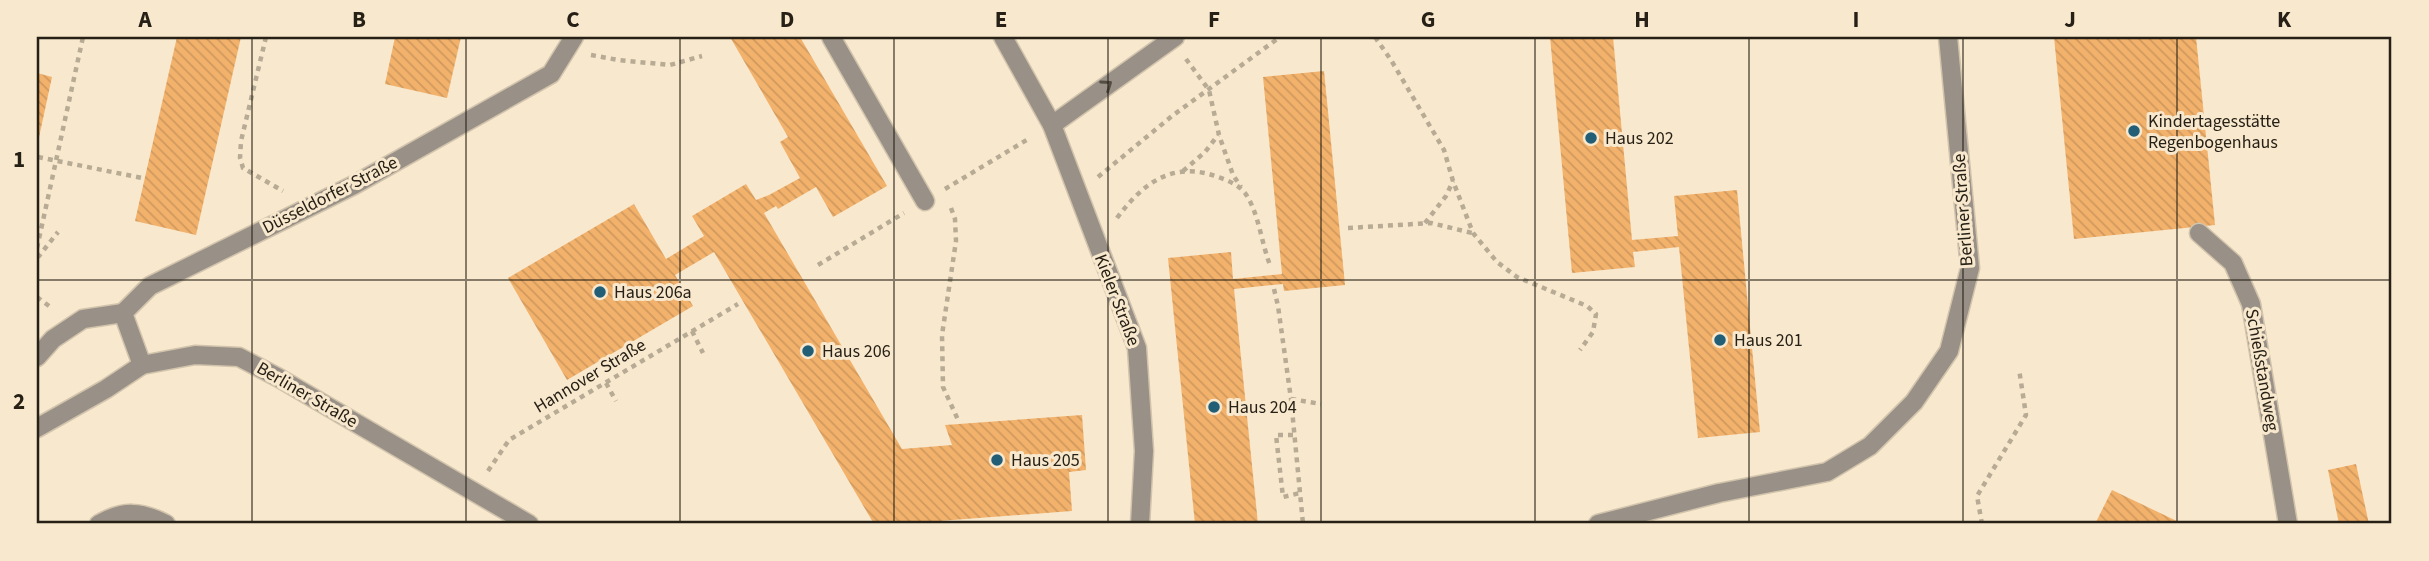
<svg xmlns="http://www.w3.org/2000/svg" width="2429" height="561" font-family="'Source Sans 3',sans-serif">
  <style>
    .building { fill: url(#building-back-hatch) }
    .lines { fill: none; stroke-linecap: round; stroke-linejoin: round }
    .lane-casing { stroke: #d2c4ac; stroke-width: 21 }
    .street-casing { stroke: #d2c4ac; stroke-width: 21 }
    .path { stroke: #b7ab95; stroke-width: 4.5; stroke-dasharray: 5 5; stroke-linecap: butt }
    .lane { stroke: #999187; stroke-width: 18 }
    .street { stroke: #999187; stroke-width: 18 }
    .oneway { stroke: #544d43 }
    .grid { fill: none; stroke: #262016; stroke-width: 2; stroke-opacity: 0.55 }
    .poi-dot { fill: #235e77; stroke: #f8e8cd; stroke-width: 2.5 }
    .labels { text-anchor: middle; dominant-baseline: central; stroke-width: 6; stroke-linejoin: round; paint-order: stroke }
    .poi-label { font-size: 18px; fill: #262016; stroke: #f8e8cd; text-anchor: start }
    .street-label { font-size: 18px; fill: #262016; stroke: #f8e8cd }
    .neatline { fill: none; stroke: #262016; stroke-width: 2.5 }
    .grid-label { font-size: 23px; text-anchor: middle; font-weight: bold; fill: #262016 }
  </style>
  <defs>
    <pattern id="building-back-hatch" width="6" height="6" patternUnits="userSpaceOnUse" patternTransform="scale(1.75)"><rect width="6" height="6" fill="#f3b26c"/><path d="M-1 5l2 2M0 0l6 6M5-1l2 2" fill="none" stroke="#d0995d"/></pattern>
  </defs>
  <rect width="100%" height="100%" fill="#f8e8cd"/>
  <!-- building -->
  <g class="building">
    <polygon points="177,37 241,37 196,235 135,221"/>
    <polygon points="395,37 461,37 447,98 385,84"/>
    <polygon points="730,37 800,37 887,186 833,217 816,187 778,209 776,206 764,213 902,449 952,445 945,425 1082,415 1086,470 1069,472 1072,511 900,524 874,524 714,252 675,275 693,306 567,380 508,278 634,204 666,259 704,236 692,216 746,184 756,200 769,195 800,178 780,142 788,137"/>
    <polygon points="1550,37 1613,37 1632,240 1678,236 1674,196 1737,190 1760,432 1698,438 1679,247 1633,252 1635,267 1572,273"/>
    <polygon points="2054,37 2196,37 2215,225 2074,239"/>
    <polygon points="1324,71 1345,285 1284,291 1283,284 1234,289 1258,524 1195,524 1168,258 1231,252 1233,279 1282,274 1263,77"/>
    <polygon points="37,73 52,77 38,142 37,142"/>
    <polygon points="2356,464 2369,524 2339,524 2328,470"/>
    <polygon points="2112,490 2183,524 2095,524"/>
  </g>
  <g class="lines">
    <defs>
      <g id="lane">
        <polyline points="831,37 925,201"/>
        <polyline points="1003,37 1052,125 1137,348 1144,451 1140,524"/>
        <polyline points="1052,125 1175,37"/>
        <polyline points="37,357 53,339 83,319 123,313"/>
        <polyline points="142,365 123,313 150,286 354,185 551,74 574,37"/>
        <polyline points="37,428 106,389 142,365 195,355 239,357 279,378 529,524"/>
        <path d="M99,524C123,510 141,511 166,524"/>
        <polyline points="1598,524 1719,493 1827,472 1870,446 1914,402 1949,351 1970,268 1948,37"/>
      </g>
      <polyline id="street" points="2199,233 2233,263 2251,304 2288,524"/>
    </defs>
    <!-- lane casing -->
    <use href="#lane" class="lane-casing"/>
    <!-- street casing -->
    <use href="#street" class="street-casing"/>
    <!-- path -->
    <g class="path">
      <polyline points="266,37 241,141 240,158 243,168 283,191"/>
      <polyline points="1375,37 1391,60 1444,150 1453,181 1473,233 1497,262 1517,277 1587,306 1596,314 1593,332 1580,350"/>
      <polyline points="591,55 618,60 670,65 702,56"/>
      <polyline points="1186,59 1209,90 1219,135 1233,175 1241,187"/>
      <polyline points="38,157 142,178"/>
      <polyline points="1183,171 1205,152 1218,135"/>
      <polyline points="1098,177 1172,116 1280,37"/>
      <polyline points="945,189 1030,138"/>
      <polyline points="951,208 955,219 956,241 942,335 943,387 959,422"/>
      <path d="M1117,218C1143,183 1173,160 1218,177C1227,180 1239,185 1245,193C1259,213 1261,242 1270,265"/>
      <polyline points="1425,223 1446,196 1453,181"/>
      <polyline points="1348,228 1431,223 1472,233"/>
      <polyline points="37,248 83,37"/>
      <polyline points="37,255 39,256 58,232"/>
      <polyline points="818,265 904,213"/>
      <polyline points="1274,289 1278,306 1291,399 1303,524"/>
      <polyline points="37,297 53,309"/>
      <polyline points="692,331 703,353"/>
      <polyline points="606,383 616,401"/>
      <polyline points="1291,399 1321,404"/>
      <polyline points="1293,435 1276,435 1283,497 1300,493"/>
      <polyline points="488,471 509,440 738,304"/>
      <polyline points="1982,524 1977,496 2026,415 2019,369"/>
    </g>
    <!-- lane -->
    <use href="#lane" class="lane"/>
    <!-- street -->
    <use href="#street" class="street"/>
  </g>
  <!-- one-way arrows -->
  <defs><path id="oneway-chevron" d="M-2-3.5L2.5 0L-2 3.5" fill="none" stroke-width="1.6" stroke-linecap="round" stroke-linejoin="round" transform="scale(1.75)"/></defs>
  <use class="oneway" href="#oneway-chevron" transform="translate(1107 85) rotate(-35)"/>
  <!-- grid -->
  <path class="grid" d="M252,37V524M466,37V524M680,37V524M894,37V524M1108,37V524M1321,37V524M1535,37V524M1749,37V524M1963,37V524M2177,37V524M37,280H2392"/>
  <!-- markers -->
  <g class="poi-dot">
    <circle cx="2134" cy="131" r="7"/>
    <circle cx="1591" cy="138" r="7"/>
    <circle cx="600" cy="292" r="7"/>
    <circle cx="1720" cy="340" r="7"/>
    <circle cx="808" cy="351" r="7"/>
    <circle cx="1214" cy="407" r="7"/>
    <circle cx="997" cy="460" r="7"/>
  </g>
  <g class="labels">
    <!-- poi labels -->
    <g class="poi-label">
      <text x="2148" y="121">Kindertagesstätte<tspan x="2148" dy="21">Regenbogenhaus</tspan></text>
      <text x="1605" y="138">Haus 202</text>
      <text x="614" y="292">Haus 206a</text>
      <text x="1734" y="340">Haus 201</text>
      <text x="822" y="351">Haus 206</text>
      <text x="1228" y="407">Haus 204</text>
      <text x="1011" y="460">Haus 205</text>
    </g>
    <!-- street labels -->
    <g class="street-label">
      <text transform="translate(330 195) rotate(-27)">Düsseldorfer Straße</text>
      <text transform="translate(1963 210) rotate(-94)">Berliner Straße</text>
      <text transform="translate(1117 300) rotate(69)">Kieler Straße</text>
      <text transform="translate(2262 370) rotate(80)">Schießstandweg</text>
      <text transform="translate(590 376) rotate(-31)">Hannover Straße</text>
      <text transform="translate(307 395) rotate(30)">Berliner Straße</text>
    </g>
  </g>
  <!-- border -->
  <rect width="2429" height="561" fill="none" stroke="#f8e8cd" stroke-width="77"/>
  <rect x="38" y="38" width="2352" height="484" class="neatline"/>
  <g class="grid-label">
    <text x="145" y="27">A</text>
    <text x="359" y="27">B</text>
    <text x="573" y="27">C</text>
    <text x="787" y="27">D</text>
    <text x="1001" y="27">E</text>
    <text x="1214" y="27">F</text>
    <text x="1428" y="27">G</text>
    <text x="1642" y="27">H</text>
    <text x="1856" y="27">I</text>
    <text x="2070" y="27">J</text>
    <text x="2284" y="27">K</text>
    <text x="19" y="167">1</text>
    <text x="19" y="409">2</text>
  </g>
</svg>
